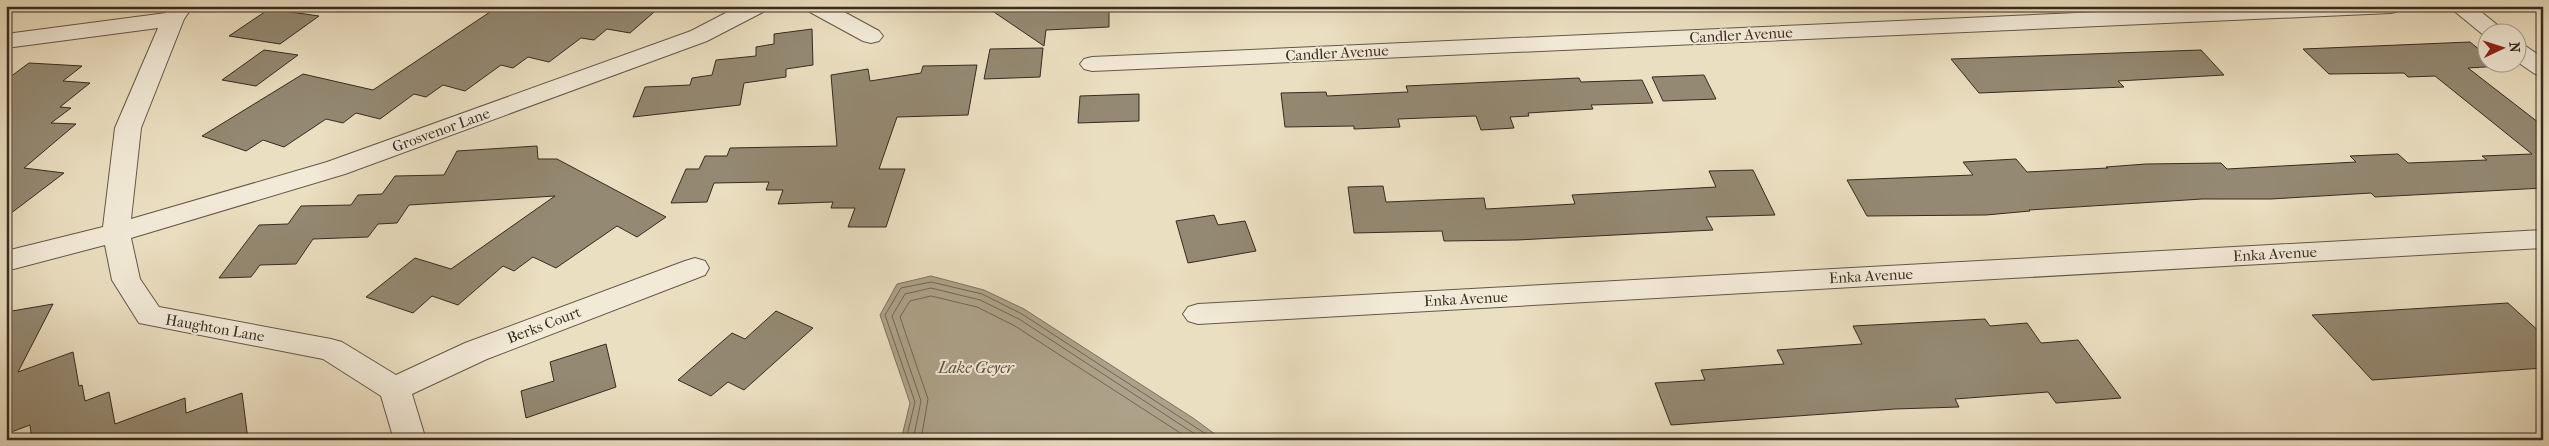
<svg xmlns="http://www.w3.org/2000/svg" width="2549" height="446" font-family="'IM FELL French Canon',serif">
  <style>
    .water { fill: #ada289; stroke: #7d725e }
    .lines { fill: none; stroke-linecap: round; stroke-linejoin: round }
    .shore { stroke: #726653; stroke-width: 1 }
    .building { fill: #948972; stroke: #362b1d }
    .minor-casing { stroke: #635846; stroke-width: 2 }
    .minor { fill: #f2ead7; fill-rule: evenodd }
    .labels { text-anchor: middle; dominant-baseline: central; stroke-width: 4; stroke-linejoin: round; paint-order: stroke }
    .street-label { font-size: 15px; fill: #362b1d; stroke: #f2ead7 }
    .water-label { font-size: 16px; font-style: italic; fill: #5a4f3d; stroke: #f2ead7 }
  </style>
  <rect width="100%" height="100%" fill="#ebdfc1"/>
  <filter id="stains"><feTurbulence type="fractalNoise" baseFrequency=".004" numOctaves="4"/><feColorMatrix values="0 0 0 0 .2 0 0 0 0 .09 0 0 0 0 .02 0 0 0 .5 -.17"/></filter>
  <radialGradient id="worn" r=".72"><stop offset=".6" stop-color="#630" stop-opacity="0"/><stop offset="1" stop-color="#630" stop-opacity=".3"/></radialGradient>
  <!-- water -->
  <polygon class="water" points="931,276 984,290 1024,309 1193,418 1223,440 901,440 910,403 880,315 897,284"/>
  <g class="lines">
    <!-- shore -->
    <g class="shore">
      <polyline points="906,440 915,402 885,315 901,288 931,282 982,294 1022,314 1215,440"/>
      <polyline points="913,440 921,401 892,316 905,294 931,288 980,300 1019,319 1204,440"/>
      <polyline points="921,440 928,399 900,317 910,301 931,296 977,307 1015,326 1191,440"/>
    </g>
  </g>
  <!-- building -->
  <g class="building">
    <polygon points="499,6 661,6 630,33 607,29 594,40 581,38 549,62 528,57 513,68 501,65 465,91 443,85 426,97 414,94 380,119 356,113 343,123 326,119 284,147 263,140 246,151 202,136 303,74 373,90"/>
    <polygon points="985,6 1109,6 1109,27 1046,30 1044,46"/>
    <polygon points="269,9 319,16 280,44 229,36"/>
    <polygon points="812,29 813,65 786,69 786,77 744,83 740,105 633,117 645,87 690,85 692,78 712,75 716,60 756,56 756,47 774,44 774,34"/>
    <polygon points="2470,42 2486,55 2486,62 2496,62 2501,66 2468,68 2543,126 2543,188 2375,197 2371,193 2271,199 2202,199 2029,210 2030,211 1986,215 1867,216 1847,180 1973,175 1963,162 2016,159 2027,172 2108,168 2106,167 2146,164 2221,163 2227,169 2356,162 2350,156 2398,154 2408,163 2487,160 2482,156 2532,154 2435,76 2408,77 2404,73 2329,74 2303,49"/>
    <polygon points="1043,48 1040,77 984,79 990,49"/>
    <polygon points="264,50 298,55 256,86 222,80"/>
    <polygon points="2201,50 2224,75 2118,81 2124,87 1979,93 1951,59"/>
    <polygon points="29,63 82,66 63,81 90,83 60,107 71,108 51,123 76,124 24,168 64,173 6,217 6,80"/>
    <polygon points="977,65 968,115 897,117 879,169 905,169 886,227 848,227 855,208 831,208 833,202 778,204 783,190 766,190 769,182 714,183 707,202 671,203 686,169 699,169 705,156 727,156 730,148 837,146 831,75 868,69 870,81 921,73 923,66"/>
    <polygon points="1704,75 1716,99 1663,101 1652,77"/>
    <polygon points="1579,78 1581,82 1642,80 1653,103 1591,105 1593,109 1528,113 1529,116 1510,117 1514,128 1481,130 1476,116 1398,119 1400,127 1354,129 1354,126 1285,127 1281,93 1326,92 1327,96 1408,92 1406,86"/>
    <polygon points="1139,94 1139,121 1078,123 1080,96"/>
    <polygon points="537,146 538,159 557,159 666,217 637,237 617,226 556,268 533,257 514,271 503,266 458,305 432,296 413,313 366,297 415,258 451,269 555,196 409,205 397,223 378,224 368,237 313,239 296,264 260,265 251,277 219,278 259,225 288,224 301,206 351,205 358,195 382,194 395,176 444,175 457,151"/>
    <polygon points="1753,170 1775,215 1706,217 1713,230 1517,240 1444,241 1442,231 1354,233 1348,187 1383,186 1386,202 1484,198 1486,209 1575,204 1572,195 1716,187 1709,171"/>
    <polygon points="1214,215 1218,225 1245,221 1256,251 1188,263 1176,221"/>
    <polygon points="2508,303 2543,335 2543,368 2372,380 2312,315"/>
    <polygon points="53,304 18,372 73,352 79,386 82,385 85,401 109,392 115,424 185,398 186,413 242,393 248,440 32,440 30,425 6,434 6,312"/>
    <polygon points="776,311 813,328 744,390 728,382 711,396 678,380 732,333 745,339"/>
    <polygon points="1985,319 1990,326 2027,323 2041,343 2078,340 2121,398 2056,403 2048,392 1955,399 1959,407 1895,409 1671,425 1655,383 1705,380 1701,370 1784,364 1777,350 1862,344 1853,326"/>
    <polygon points="606,344 616,387 526,418 521,391 554,381 550,362"/>
  </g>
  <g class="lines">
    <defs>
      <g id="minor">
        <polygon points="170,6 193,6 184,19 141,128 131,219 327,162 691,31 739,6 768,6 765,11 707,41 345,174 131,238 140,279 159,307 331,339 342,342 396,375 465,343 685,261 695,258 705,261 709,268 705,275 487,359 412,394 426,440 394,440 381,396 323,359 139,323 112,280 105,245 6,271 6,251 103,227 115,128 158,28 6,48 6,34 166,13"/>
        <polygon points="805,6 833,6 879,31 883,36 879,41 871,43 863,41 808,11"/>
        <polygon points="2233,6 2402,6 2399,11 2391,13 1092,71 1084,69 1080,64 1084,59 1092,57"/>
        <polygon points="2448,6 2474,6 2506,32 2486,32 2486,37"/>
        <polygon points="2516,43 2524,45 2543,58 2543,76 2535,74 2516,61"/>
        <polygon points="2543,230 2543,248 1198,324 1188,321 1183,314 1188,307 1198,304"/>
      </g>
    </defs>
    <!-- minor casing -->
    <use href="#minor" class="minor-casing"/>
    <!-- minor -->
    <use href="#minor" class="minor"/>
  </g>
  <g class="labels">
    <!-- street labels -->
    <g class="street-label">
      <text transform="translate(1741 35) rotate(-3)">Candler Avenue</text>
      <text transform="translate(1337 53) rotate(-3)">Candler Avenue</text>
      <text transform="translate(441 130) rotate(-20)">Grosvenor Lane</text>
      <text transform="translate(2275 254) rotate(-3)">Enka Avenue</text>
      <text transform="translate(1871 276) rotate(-3)">Enka Avenue</text>
      <text transform="translate(1466 299) rotate(-3)">Enka Avenue</text>
      <text transform="translate(544 325) rotate(-21)">Berks Court</text>
      <text transform="translate(215 328) rotate(10)">Haughton Lane</text>
    </g>
    <!-- water labels -->
    <g class="water-label">
      <text x="976" y="367">Lake Geyer</text>
    </g>
  </g>
  <!-- margin -->
  <rect width="2549" height="446" fill="none" stroke="#ebdfc1" stroke-width="25"/>
  <rect x="8" y="8" width="2534" height="431" fill="none" stroke="#362b1d" stroke-width="2.5"/>
  <rect x="12" y="12" width="2524" height="421" fill="none" stroke="#362b1d"/>
  <!-- north arrow -->
  <g transform="translate(2502 48) rotate(86)"><circle r="24" fill="#f2ead7" stroke="#a79e8d"/>
  <path d="M0-4L9 19L0 12L-9 19Z" fill="#8f2418"/>
  <text y="-8" font-size="14" font-weight="bold" text-anchor="middle" fill="#362b1d">N</text>
  </g>
  <rect width="100%" height="100%" filter="url(#stains)"/>
  <rect width="100%" height="100%" fill="url(#worn)"/>
</svg>
